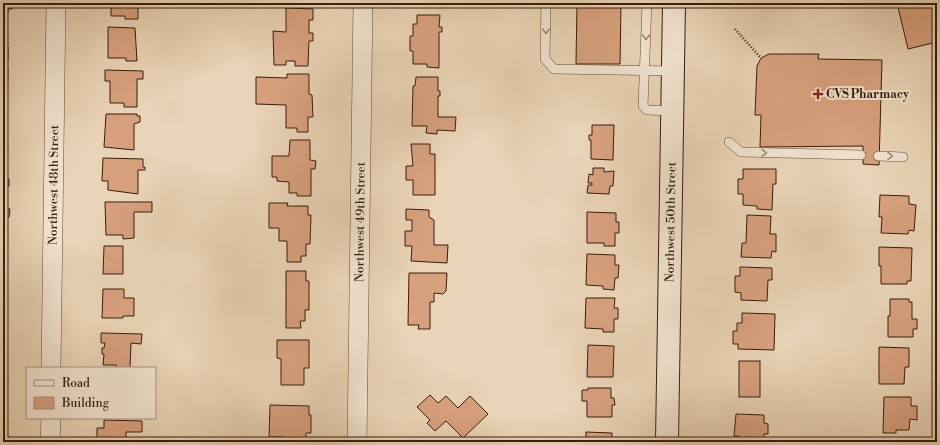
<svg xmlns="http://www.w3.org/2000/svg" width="940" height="445" font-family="'Libre Bodoni',serif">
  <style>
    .building { fill: #d8a17e; stroke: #361e0c }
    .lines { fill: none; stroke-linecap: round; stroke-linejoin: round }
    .service-casing { stroke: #634c37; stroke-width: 10 }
    .minor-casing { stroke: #634c37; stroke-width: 20 }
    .secondary-casing { stroke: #361e0c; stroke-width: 24 }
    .path { stroke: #361e0c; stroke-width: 2.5; stroke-dasharray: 1 2; stroke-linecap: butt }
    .service { stroke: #f1e3d0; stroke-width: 9 }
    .minor { stroke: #f1e3d0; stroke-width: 19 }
    .secondary { stroke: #f1e3d0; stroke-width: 22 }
    .oneway { stroke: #9d8a78 }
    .poi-dot { fill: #8f2418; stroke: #f1e3d0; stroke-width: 1.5 }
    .labels { text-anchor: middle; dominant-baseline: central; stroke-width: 4; stroke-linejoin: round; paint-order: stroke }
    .poi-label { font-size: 12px; font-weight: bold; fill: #361e0c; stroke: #f1e3d0; text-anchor: start }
    .street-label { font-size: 12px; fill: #361e0c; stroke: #f1e3d0 }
  </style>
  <rect width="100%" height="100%" fill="#ead4b7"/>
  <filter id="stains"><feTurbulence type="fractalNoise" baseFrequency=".005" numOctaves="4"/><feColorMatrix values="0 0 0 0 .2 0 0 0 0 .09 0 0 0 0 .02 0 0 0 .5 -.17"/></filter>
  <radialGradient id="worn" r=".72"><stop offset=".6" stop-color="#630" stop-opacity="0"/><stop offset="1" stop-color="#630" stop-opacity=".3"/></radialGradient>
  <!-- building -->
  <g class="building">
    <polygon points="3,3 12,3 12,9 8,9 8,13 3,13"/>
    <polygon points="106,3 138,3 138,19 125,19 125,16 111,16 111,3"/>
    <polygon points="577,3 621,3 620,64 576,64"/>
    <polygon points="897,3 937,3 937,42 908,49"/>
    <polygon points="286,8 313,9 313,20 309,20 309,33 313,33 313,41 309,41 308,66 295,66 295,61 286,61 286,65 274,65 273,31 286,32"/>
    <polygon points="417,15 440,15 439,27 442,27 442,32 439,32 439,68 427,67 427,64 413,64 413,51 410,51 410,36 413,36 413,24 417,24"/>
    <polygon points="108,27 135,28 137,61 126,61 126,58 108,58"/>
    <rect x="3" y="47" width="5" height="13"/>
    <polygon points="769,54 819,54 818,59 882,60 879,165 863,164 863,146 760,147 761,115 755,115 757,66 761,58"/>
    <polygon points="3,69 8,69 7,105 3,105"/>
    <polygon points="105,70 143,71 143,79 137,79 137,107 124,107 124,103 110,103 110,81 105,81"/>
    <polygon points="287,74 309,74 309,94 312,95 313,117 308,117 308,132 297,132 297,128 286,128 286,105 256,104 256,77 287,78"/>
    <polygon points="416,77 438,77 438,91 440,91 440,96 438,96 438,117 456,117 455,131 437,130 437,134 426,133 427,126 412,126 413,86 415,86"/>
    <polygon points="3,113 7,113 7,144 3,143"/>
    <polygon points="106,114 137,114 137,116 140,116 140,122 134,124 134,150 104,147"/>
    <polygon points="592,125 614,125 613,160 591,159 591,140 589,140 589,135 592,135"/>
    <polygon points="290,140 310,140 310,160 316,161 315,169 311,169 311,196 297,196 297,193 289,193 289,182 277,181 277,177 272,177 272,156 289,156"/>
    <polygon points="411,144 430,144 430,154 435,154 435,195 413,195 413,180 406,180 406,166 413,166"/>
    <polygon points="103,158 143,159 143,167 145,167 145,170 138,170 138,194 108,190 108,181 102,181"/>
    <polygon points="3,161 6,161 6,179 9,179 9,186 6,186 5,191 3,191"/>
    <polygon points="593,168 604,168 604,172 614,171 613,186 610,186 609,194 587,193 588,185 592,185 592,183 588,183 589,174 593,175"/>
    <polygon points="743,169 776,169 776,184 773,184 772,210 757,209 757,206 743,205 743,194 738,194 738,179 743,179"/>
    <polygon points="880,195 909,196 909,204 916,205 914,231 909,230 908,234 881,233 882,217 879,217"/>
    <polygon points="3,200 6,200 5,208 10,209 9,217 5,217 5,226 3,226"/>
    <polygon points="105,202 152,202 152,212 134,212 134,238 123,239 123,235 106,235"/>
    <polygon points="269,203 288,203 287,206 308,206 308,215 311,215 310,244 306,244 306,256 301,256 301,262 287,262 287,241 279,241 279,228 269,228"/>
    <polygon points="406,209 429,210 429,217 434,220 434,245 448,245 447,263 411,261 412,246 405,246 405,231 412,231 412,220 406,220"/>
    <polygon points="587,212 616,213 616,222 619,222 619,233 615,233 615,246 604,246 604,243 587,243"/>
    <polygon points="747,215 771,216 770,234 776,234 776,252 772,251 771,258 741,257 742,243 746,243"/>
    <polygon points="104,246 123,246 123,274 103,274"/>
    <polygon points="879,247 912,248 911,281 907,281 907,284 881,284 881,266 879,266"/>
    <polygon points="587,254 615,255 615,265 619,265 618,278 615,278 614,290 603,289 603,286 586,285"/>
    <polygon points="740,267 772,268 772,280 768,280 767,301 741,300 741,293 735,292 735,276 740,276"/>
    <polygon points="286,271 306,271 306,281 309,281 309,310 305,310 305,321 300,321 301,328 286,328"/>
    <polygon points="409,273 447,273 446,291 443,294 434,293 434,302 430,302 430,329 418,329 419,325 408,325"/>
    <polygon points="103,289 124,289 124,298 134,298 134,316 123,316 123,318 102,318"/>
    <polygon points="586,298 615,298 614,308 618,308 618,319 614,319 614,332 603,332 603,329 585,328"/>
    <polygon points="890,299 909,299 909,302 912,302 912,319 917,319 917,329 913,329 913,337 888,337 888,316 890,316"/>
    <rect x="3" y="310" width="3" height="7"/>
    <polygon points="742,313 775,314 774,350 738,349 738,344 733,344 733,331 737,331 737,323 742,323"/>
    <polygon points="101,333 142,334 141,344 131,343 130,368 116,368 116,365 103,365 104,354 102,354 102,348 104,348 105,343 101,343"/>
    <polygon points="277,340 309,340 309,368 304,368 304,385 281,385 281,359 277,358"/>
    <polygon points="588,345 614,346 613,377 587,377"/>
    <polygon points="879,347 909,348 909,367 905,367 904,384 879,384"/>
    <rect x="739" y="361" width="21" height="36"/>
    <polygon points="3,384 6,384 5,399 3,399"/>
    <polygon points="588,388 611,388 611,398 614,398 615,405 612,405 612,417 587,417 587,401 582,401 582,390 588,390"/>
    <polygon points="430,395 438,403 446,396 458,408 470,396 488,414 463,438 446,421 435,431 427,423 430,420 417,407"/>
    <polygon points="884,397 911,397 911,406 917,406 917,420 910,419 909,430 896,430 896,433 883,433"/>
    <polygon points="270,405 309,406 309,415 311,415 311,433 306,433 306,442 283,442 283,437 269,437"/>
    <polygon points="736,414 764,415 764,423 768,424 768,434 764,434 764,442 739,442 739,436 734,436"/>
    <polygon points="104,420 142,421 142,432 126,432 126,442 104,442 104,439 97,439 97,428 104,428"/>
    <polygon points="586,432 612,433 612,442 586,442"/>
  </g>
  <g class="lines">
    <defs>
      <g id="service">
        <polyline points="546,3 545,59 554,69 673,71"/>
        <polyline points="647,3 643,106 647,110 672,111"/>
        <polyline points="729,142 741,152 861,155"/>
        <polyline points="878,156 903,157"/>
      </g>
      <g id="minor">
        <path id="s1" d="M51,368L56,3"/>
        <polyline points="50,442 51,418"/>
        <path id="s2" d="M357,442L363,3"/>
      </g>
      <g id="secondary">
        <path id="s3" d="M667,442L674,3"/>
      </g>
    </defs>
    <!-- service casing -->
    <use href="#service" class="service-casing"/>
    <!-- minor casing -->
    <use href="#minor" class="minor-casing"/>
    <!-- secondary casing -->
    <use href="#secondary" class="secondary-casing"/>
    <!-- path -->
    <polyline class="path" points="735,29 761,58"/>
    <!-- service -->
    <use href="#service" class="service"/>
    <!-- minor -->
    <use href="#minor" class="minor"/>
    <!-- secondary -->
    <use href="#secondary" class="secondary"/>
  </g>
  <!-- one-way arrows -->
  <defs><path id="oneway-chevron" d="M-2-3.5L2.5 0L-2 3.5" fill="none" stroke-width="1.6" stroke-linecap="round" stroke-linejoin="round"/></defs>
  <g class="oneway">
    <use href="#oneway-chevron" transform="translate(546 31) rotate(91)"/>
    <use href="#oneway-chevron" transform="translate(646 37) rotate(92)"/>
    <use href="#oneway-chevron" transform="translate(764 153) rotate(2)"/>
    <use href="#oneway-chevron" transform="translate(890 156) rotate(2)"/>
  </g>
  <!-- markers -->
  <path class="poi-dot" d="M816 88h4v4h4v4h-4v4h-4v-4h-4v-4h4z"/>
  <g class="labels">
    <!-- poi labels -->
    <g class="poi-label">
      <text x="826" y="94">CVS Pharmacy</text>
    </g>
    <!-- street labels -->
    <g class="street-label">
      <text stroke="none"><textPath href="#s1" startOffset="183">Northwest 48th Street</textPath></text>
      <text stroke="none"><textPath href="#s2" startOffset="220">Northwest 49th Street</textPath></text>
      <text stroke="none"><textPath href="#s3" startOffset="220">Northwest 50th Street</textPath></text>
    </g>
  </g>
  <!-- margin -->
  <rect width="940" height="445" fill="none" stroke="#ead4b7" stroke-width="16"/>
  <rect x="4" y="4" width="932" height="437" fill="none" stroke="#361e0c" stroke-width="2"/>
  <rect x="8" y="8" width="924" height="429" fill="none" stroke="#361e0c"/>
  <!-- legend -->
  <rect x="26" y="367" width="130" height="52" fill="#f1e3d0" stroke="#a69482"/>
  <rect x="34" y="380" width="20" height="6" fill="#f1e3d0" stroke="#a69482"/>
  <text x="62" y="387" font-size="12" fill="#361e0c">Road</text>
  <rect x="34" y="397" width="20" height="12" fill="#d8a17e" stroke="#a69482"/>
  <text x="62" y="407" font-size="12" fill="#361e0c">Building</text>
  <rect width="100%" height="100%" filter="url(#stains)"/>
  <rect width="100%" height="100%" fill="url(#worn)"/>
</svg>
